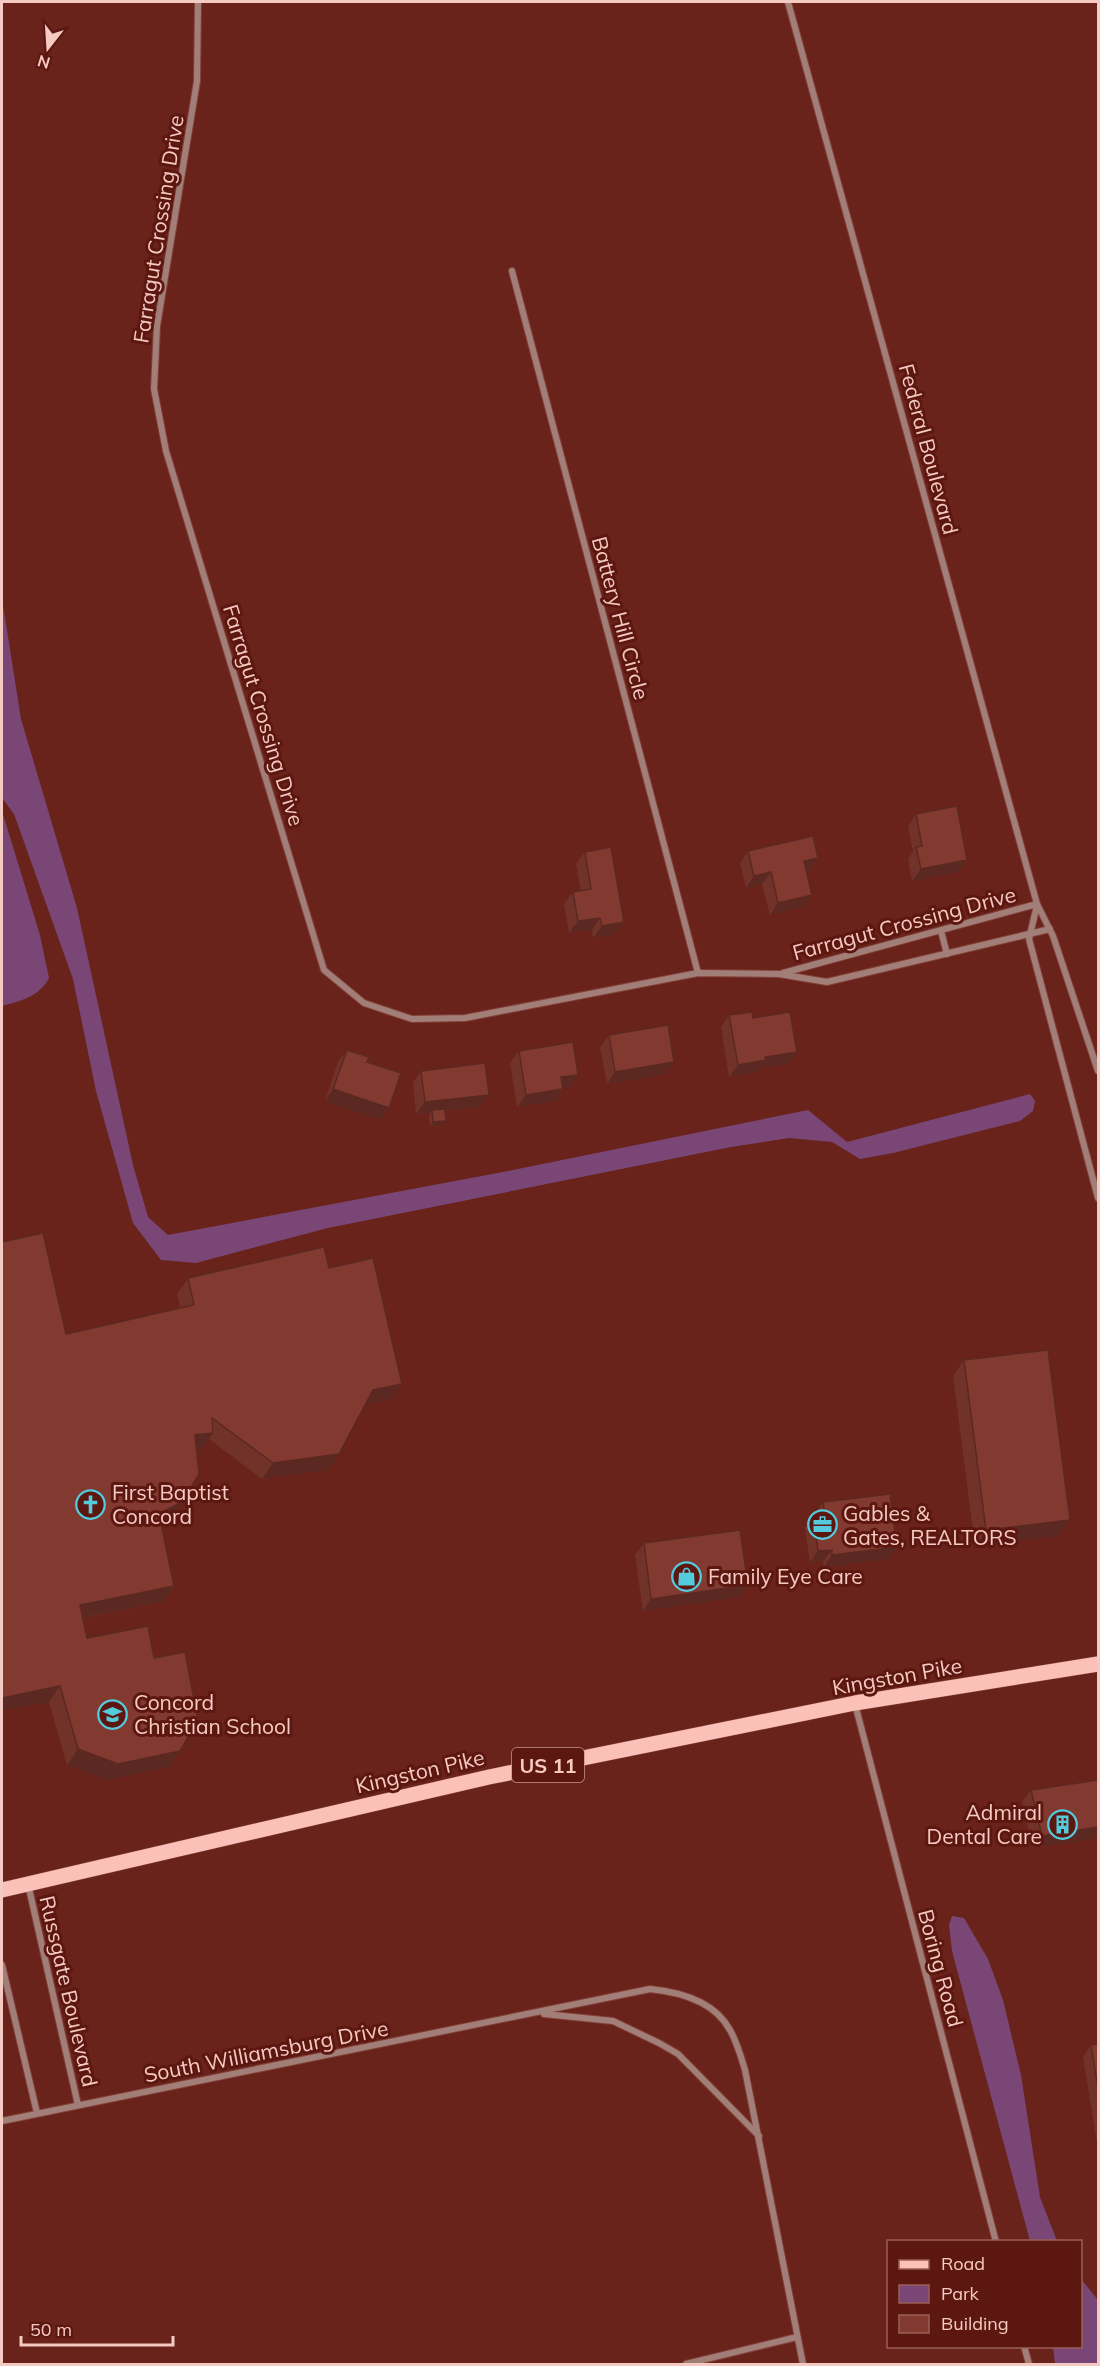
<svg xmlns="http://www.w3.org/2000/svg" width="1100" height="2366" font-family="Mulish,sans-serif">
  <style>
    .green { fill: #794676 }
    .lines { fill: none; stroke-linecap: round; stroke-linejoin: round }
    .street-casing { stroke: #824139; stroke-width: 8 }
    .primary-casing { stroke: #824139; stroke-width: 16 }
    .street { stroke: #a27e78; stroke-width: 6 }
    .primary { stroke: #fbc0b7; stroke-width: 15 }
    .wall { fill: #703229 }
    .shaded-wall { fill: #5b2922 }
    .building { fill: #823a30; stroke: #5b2922; stroke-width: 1.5 }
    .labels { text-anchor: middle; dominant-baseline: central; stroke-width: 6; stroke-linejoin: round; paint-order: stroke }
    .shield { fill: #5d1711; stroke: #c7948d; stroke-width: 1.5 }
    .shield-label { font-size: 20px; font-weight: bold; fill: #f5cac2 }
    .street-label { font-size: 21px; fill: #f5cac2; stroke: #5d1711 }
    .poi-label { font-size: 21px; fill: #f5cac2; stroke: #5d1711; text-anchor: start }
  </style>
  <rect width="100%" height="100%" fill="#69231b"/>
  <!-- green -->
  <g class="green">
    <polygon points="2,599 21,719 77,908 133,1165 148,1217 168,1235 503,1172 808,1110 847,1142 1030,1094 1035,1101 1033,1111 1020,1121 893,1153 860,1159 832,1142 789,1138 731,1147 328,1228 196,1263 161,1260 133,1223 96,1091 73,979 14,814 2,798"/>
    <path d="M2,811L40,935L49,978C40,996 21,1001 2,1006Z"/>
    <polygon points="952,1916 964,1918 988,1959 1003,2000 1021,2075 1040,2197 1057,2241 1030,2241 952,1951 949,1925"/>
    <polygon points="1081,2279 1098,2300 1098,2364 1055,2364 1053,2347 1080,2346"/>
  </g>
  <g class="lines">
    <defs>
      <g id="street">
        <polyline points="198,2 197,81 157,326 154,389 166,451 324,970 364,1003 412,1019 465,1018 698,973 779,974 827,982 1050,929"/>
        <polyline points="788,2 1037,904 1053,936 1098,1071"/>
        <polyline points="512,271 698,973"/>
        <polyline points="1037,905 1029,939 1098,1198"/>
        <polyline points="941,931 947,954"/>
        <polyline points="783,973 1037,904"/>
        <polyline points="855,1704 996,2242"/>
        <polyline points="28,1884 78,2105"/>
        <polyline points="2,1965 37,2113"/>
        <polyline points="544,2014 613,2021 659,2043 678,2054 759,2136"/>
        <path d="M2,2121L650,1989C680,1992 715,2002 730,2030C737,2042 741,2057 745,2070L803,2364"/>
        <polyline points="1024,2346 1029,2364"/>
        <polyline points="686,2364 797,2337"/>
      </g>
      <polyline id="primary" points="2,1890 489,1777 855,1703 1098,1664"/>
    </defs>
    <!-- street casing -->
    <use href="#street" class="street-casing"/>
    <!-- primary casing -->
    <use href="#primary" class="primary-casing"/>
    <!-- street -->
    <use href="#street" class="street"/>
    <!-- primary -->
    <use href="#primary" class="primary"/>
  </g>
  <!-- wall -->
  <g class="wall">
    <polygon points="916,814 967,860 959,872 912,881 908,859 913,852 908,826"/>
    <polygon points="748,851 818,858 810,870 806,871 804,907 770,915 762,884 746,888 740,863"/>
    <polygon points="585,852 624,922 615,934 593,938 592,930 569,933 564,904 573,892 581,891 576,864"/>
    <polygon points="729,1015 753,1018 797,1052 788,1064 760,1068 758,1072 729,1077 721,1027"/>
    <polygon points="609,1035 674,1062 666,1074 607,1084 600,1047"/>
    <polygon points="347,1050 389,1108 380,1120 325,1101 338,1062"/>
    <polygon points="519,1051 578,1075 570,1087 563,1088 555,1101 517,1107 510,1063"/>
    <polygon points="421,1071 489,1095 480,1107 445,1111 443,1125 430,1126 429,1115 430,1113 416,1114 413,1083"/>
    <polygon points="329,1268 391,1399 365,1405 339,1454 328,1470 262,1479 209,1439 202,1449 196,1449 171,1518 161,1523 174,1586 163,1602 83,1618 87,1638 170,1767 107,1780 67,1765 49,1702 180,1308 177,1294 188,1278"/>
    <polygon points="964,1360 1059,1536 975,1546 953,1376"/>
    <polygon points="823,1502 897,1547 888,1559 824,1567 823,1561 810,1563 805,1528 814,1516 815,1516 815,1514"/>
    <polygon points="644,1543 748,1585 740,1597 643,1611 635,1555"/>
    <polygon points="1098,1780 1098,1838 1033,1848 1022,1802 1031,1790"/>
    <polygon points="1098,2044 1098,2143 1097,2143 1083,2057 1091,2045"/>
  </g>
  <!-- shaded-wall -->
  <g class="shaded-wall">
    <polygon points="818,858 810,870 795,873 804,861"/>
    <polygon points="967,860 959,872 912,881 921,869"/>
    <polygon points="771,872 762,884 746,888 754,876"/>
    <polygon points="812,895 804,907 770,915 778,903"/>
    <polygon points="600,918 592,930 569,933 578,921"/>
    <polygon points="624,922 615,934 593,938 602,926"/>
    <polygon points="797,1052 788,1064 760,1068 758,1072 729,1077 738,1065 765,1057"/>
    <polygon points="674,1062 666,1074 607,1084 615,1072"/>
    <polygon points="578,1075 570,1087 553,1089 561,1077"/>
    <polygon points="333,1089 389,1108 380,1120 325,1101"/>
    <polygon points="563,1089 555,1101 517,1107 526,1095"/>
    <polygon points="489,1095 480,1107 432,1112 432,1110 430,1113 416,1114 425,1102"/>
    <polygon points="446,1121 443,1125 430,1126 433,1122"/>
    <polygon points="402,1384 391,1399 362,1406 373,1390"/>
    <polygon points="213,1433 202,1449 184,1451 195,1435"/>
    <polygon points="339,1454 328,1470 262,1479 273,1463"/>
    <polygon points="182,1502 171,1518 148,1529 159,1514"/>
    <polygon points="1070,1520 1059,1536 975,1546 986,1530"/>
    <polygon points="897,1547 888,1559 824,1567 832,1555"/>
    <polygon points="832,1550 823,1561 810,1563 818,1551"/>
    <polygon points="748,1585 740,1597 643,1611 651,1599"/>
    <polygon points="174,1586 163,1602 69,1620 80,1605"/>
    <polygon points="60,1686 49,1702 2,1711 2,1698"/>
    <polygon points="78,1749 180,1751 170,1767 107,1780 67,1765"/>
    <polygon points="1098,1827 1098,1838 1033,1848 1042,1836"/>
  </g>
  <!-- building -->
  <g class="building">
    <polygon points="957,806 967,860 921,869 916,847 922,846 916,814"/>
    <polygon points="813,836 818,858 804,861 812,895 778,903 771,872 754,876 748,851"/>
    <polygon points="611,847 624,922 602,926 600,918 578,921 573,892 591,889 585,852"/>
    <polygon points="752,1012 753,1018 790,1012 797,1052 765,1057 766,1060 738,1065 729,1015"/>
    <polygon points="668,1025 674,1062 615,1072 609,1035"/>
    <polygon points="573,1042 578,1075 561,1077 563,1089 526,1095 519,1051"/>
    <polygon points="347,1050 369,1057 367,1062 401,1073 389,1108 333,1089"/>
    <polygon points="485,1063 489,1095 425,1102 421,1071"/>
    <polygon points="445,1109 446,1121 433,1122 432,1110"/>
    <polygon points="43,1233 66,1334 194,1305 188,1278 324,1247 329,1268 373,1258 402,1384 373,1390 339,1454 273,1463 212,1418 213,1433 195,1435 199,1474 182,1502 159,1514 174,1586 80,1605 87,1638 148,1626 154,1658 185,1652 198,1720 180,1751 118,1764 78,1749 60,1686 2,1698 2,1242"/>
    <polygon points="1048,1350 1070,1520 986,1530 964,1360"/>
    <polygon points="890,1494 897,1547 832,1555 832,1550 818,1551 814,1516 825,1515 823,1502"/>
    <polygon points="740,1530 748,1585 651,1599 644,1543"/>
    <polygon points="1098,1780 1098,1827 1042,1836 1031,1790"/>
    <polygon points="1098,2044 1098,2088 1091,2045"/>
  </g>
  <!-- icons -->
  <defs>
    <symbol id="church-ring" viewBox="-11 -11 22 22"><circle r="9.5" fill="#5d1711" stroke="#54cadd" stroke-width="1.5"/><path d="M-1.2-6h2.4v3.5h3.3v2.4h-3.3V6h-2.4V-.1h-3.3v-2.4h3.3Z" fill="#54cadd"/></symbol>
    <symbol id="office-ring" viewBox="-11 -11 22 22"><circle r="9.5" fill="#5d1711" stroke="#54cadd" stroke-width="1.5"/><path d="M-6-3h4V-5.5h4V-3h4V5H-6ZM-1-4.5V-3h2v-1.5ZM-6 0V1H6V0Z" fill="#54cadd"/></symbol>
    <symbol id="shop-ring" viewBox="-11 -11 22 22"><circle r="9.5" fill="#5d1711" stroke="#54cadd" stroke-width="1.5"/><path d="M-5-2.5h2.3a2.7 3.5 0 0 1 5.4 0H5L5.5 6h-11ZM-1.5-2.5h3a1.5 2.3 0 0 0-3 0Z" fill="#54cadd"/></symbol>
    <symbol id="school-ring" viewBox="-11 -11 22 22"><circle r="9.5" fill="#5d1711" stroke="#54cadd" stroke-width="1.5"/><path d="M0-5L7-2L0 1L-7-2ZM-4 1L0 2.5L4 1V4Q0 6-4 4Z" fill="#54cadd"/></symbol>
    <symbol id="building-ring" viewBox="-11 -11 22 22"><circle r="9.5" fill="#5d1711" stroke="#54cadd" stroke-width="1.5"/><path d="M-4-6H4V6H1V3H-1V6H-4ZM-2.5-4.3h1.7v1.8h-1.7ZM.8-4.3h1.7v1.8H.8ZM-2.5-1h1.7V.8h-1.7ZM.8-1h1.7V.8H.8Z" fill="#54cadd"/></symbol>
  </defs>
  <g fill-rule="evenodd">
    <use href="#church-ring" x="74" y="1488" width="33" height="33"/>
    <use href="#office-ring" x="806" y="1508" width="33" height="33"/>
    <use href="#shop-ring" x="670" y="1560" width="33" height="33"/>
    <use href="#school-ring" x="96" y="1698" width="33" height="33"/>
    <use href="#building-ring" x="1046" y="1808" width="33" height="33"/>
  </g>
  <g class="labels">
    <!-- shield labels -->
    <rect class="shield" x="512" y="1748" width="72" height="34" rx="4.5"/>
    <g class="shield-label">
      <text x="548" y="1765">US 11</text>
    </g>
    <!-- street labels -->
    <g class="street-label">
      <text transform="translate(158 229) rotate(-81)">Farragut Crossing Drive</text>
      <text transform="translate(929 449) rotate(75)">Federal Boulevard</text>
      <text transform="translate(621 618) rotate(75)">Battery Hill Circle</text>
      <text transform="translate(264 715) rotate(73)">Farragut Crossing Drive</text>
      <text transform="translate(904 923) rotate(-15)">Farragut Crossing Drive</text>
      <text transform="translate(897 1676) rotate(-10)">Kingston Pike</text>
      <text transform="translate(420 1771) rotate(-13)">Kingston Pike</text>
      <text transform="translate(941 1968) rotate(75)">Boring Road</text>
      <text transform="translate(69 1991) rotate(77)">Russgate Boulevard</text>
      <text transform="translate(266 2051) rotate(-11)">South Williamsburg Drive</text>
    </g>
    <!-- poi labels -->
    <g class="poi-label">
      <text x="112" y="1492">First Baptist<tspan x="112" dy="24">Concord</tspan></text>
      <text x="843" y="1513">Gables &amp;<tspan x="843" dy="24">Gates, REALTORS</tspan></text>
      <text x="708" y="1576">Family Eye Care</text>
      <text x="134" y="1702">Concord<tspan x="134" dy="24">Christian School</tspan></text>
      <text x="1042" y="1812" text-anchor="end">Admiral<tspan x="1042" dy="24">Dental Care</tspan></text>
    </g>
  </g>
  <!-- border -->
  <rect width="1100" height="2366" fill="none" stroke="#f5cac2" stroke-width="6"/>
  <!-- legend -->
  <rect x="887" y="2240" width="195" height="108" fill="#5d1711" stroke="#9a5f58" stroke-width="1.5"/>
  <rect x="899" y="2260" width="30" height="9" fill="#fbc0b7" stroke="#9a5f58" stroke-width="1.5"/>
  <text x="941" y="2270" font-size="18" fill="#f5cac2">Road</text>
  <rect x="899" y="2285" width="30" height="18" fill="#794676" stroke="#9a5f58" stroke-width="1.5"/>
  <text x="941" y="2300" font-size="18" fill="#f5cac2">Park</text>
  <rect x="899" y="2315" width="30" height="18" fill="#823a30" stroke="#9a5f58" stroke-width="1.5"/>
  <text x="941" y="2330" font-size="18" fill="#f5cac2">Building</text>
  <!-- north arrow -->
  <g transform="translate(48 48) rotate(197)" stroke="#5d1711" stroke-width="4.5" paint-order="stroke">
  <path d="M0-4.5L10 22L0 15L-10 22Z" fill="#f5cac2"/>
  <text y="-9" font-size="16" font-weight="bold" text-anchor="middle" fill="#f5cac2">N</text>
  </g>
  <!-- scale -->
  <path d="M21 2336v9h152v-9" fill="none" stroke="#f5cac2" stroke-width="3"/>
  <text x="30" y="2336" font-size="18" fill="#f5cac2" stroke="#5d1711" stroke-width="4.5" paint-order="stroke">50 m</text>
</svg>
